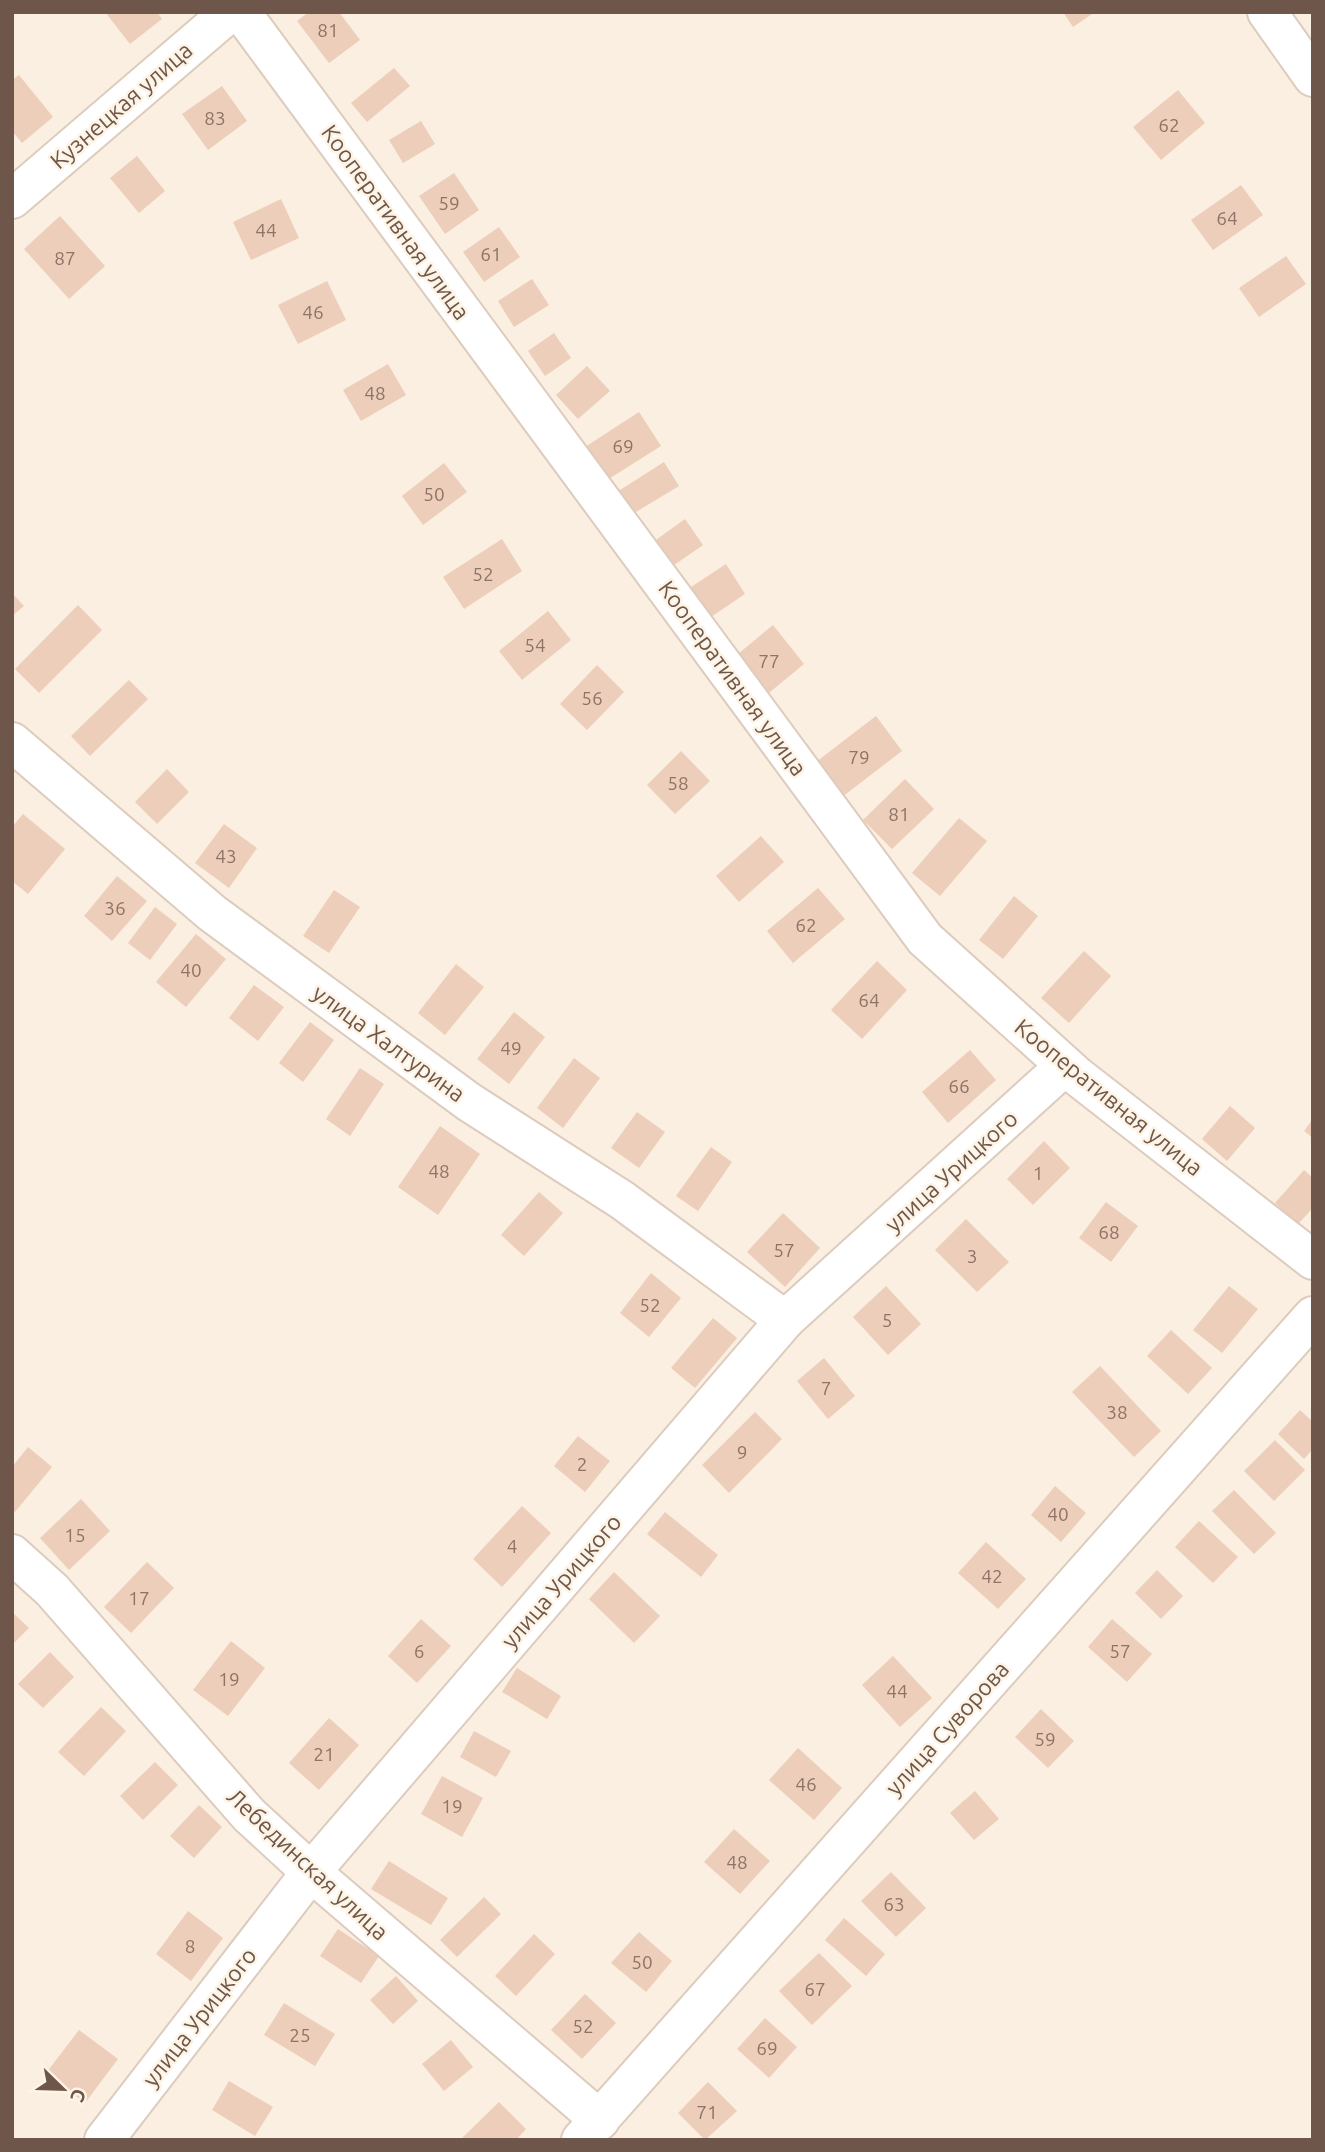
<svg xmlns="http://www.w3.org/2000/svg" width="1325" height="2152" font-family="Ubuntu,sans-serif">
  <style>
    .building { fill: #edceba }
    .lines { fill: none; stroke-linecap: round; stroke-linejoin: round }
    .street-casing { stroke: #ddccbd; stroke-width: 42 }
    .street { stroke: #fff; stroke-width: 38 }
    .labels { text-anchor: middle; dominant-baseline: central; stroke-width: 5; stroke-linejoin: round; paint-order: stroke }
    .number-label { font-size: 19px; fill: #8e7466 }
    .street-label { font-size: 23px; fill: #6e564a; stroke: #fdf4e5 }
  </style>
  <rect width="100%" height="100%" fill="#faefe0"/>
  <!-- building -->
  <g class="building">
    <polygon points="105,12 157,12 162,19 130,44"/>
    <polygon points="309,12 339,12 360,40 329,63 297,21"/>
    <polygon points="1063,12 1095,12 1073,27"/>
    <polygon points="394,68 410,86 367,122 351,103"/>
    <polygon points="19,75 53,117 22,143 12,131 12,80"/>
    <polygon points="222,86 247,121 208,150 182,114"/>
    <polygon points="1178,90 1205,123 1161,160 1133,127"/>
    <polygon points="421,121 435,144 403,163 389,140"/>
    <polygon points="137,156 165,191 139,213 110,178"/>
    <polygon points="454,173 479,210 445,234 419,196"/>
    <polygon points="1241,185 1263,215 1213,250 1191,220"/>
    <polygon points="281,199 299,238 251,260 233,222"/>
    <polygon points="60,216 105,266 69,299 24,249"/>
    <polygon points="499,227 520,257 484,282 463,252"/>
    <polygon points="1286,256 1306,284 1259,317 1239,288"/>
    <polygon points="532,279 549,305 514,327 498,301"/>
    <polygon points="327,281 346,320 298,344 278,305"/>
    <polygon points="554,333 571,358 545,376 528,351"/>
    <polygon points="388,364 406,395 361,421 343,390"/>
    <polygon points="587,366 610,391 578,419 556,395"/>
    <polygon points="639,412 661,446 607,480 585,447"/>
    <polygon points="664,462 679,486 631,515 617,492"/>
    <polygon points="444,463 467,492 423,525 402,496"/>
    <polygon points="685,519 703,545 667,570 649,545"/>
    <polygon points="502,539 522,571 464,609 443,577"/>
    <polygon points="726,564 745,594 705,621 685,591"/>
    <polygon points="12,593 24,606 12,616"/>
    <polygon points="78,605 102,630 39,693 15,669"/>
    <polygon points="548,611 571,640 522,680 499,651"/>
    <polygon points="773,625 804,664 764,697 733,658"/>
    <polygon points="597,665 624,692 587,730 560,704"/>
    <polygon points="129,680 148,699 90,756 71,736"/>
    <polygon points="876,716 902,751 842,797 816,762"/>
    <polygon points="681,751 710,781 675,814 647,785"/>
    <polygon points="167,769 189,792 157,824 135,802"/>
    <polygon points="905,779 934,809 892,849 863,820"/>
    <polygon points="23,814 65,849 28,894 12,881 12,827"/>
    <polygon points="959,818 987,841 940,896 912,873"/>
    <polygon points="224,824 257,848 229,888 195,863"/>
    <polygon points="761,836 784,862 739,902 716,876"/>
    <polygon points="117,876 147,901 112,941 84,916"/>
    <polygon points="818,888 845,919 793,963 767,931"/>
    <polygon points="334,890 360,907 329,953 303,936"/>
    <polygon points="1014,896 1038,916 1003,959 979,940"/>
    <polygon points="155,907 177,924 150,960 128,943"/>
    <polygon points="196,934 226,959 186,1007 156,982"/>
    <polygon points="1084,951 1111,976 1069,1023 1041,998"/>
    <polygon points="877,961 907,990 862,1039 831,1010"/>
    <polygon points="456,964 484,987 445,1035 418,1013"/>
    <polygon points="254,985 284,1007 258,1041 229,1018"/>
    <polygon points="514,1012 545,1037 509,1084 477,1059"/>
    <polygon points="310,1022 334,1040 303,1082 279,1063"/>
    <polygon points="970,1050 996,1080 948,1123 922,1092"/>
    <polygon points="574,1058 600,1078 563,1128 537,1108"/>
    <polygon points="360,1068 384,1084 350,1136 326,1119"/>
    <polygon points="1230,1106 1255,1128 1227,1161 1202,1139"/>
    <polygon points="637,1112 665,1132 639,1168 611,1148"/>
    <polygon points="1313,1119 1313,1138 1304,1131"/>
    <polygon points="440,1126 480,1154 438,1215 398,1187"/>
    <polygon points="1044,1141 1070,1168 1033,1205 1007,1179"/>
    <polygon points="711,1147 732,1162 698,1211 676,1196"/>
    <polygon points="1304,1170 1313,1178 1313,1208 1298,1224 1275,1203"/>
    <polygon points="539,1192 563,1213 524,1256 501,1235"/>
    <polygon points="1106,1202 1138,1226 1111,1262 1079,1238"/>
    <polygon points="783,1213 820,1248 785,1287 747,1252"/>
    <polygon points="966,1219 1009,1262 977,1292 935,1250"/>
    <polygon points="651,1273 681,1298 649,1337 620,1313"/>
    <polygon points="886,1286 921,1324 888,1355 853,1317"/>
    <polygon points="1229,1286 1258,1309 1222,1353 1193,1330"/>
    <polygon points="713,1318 737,1338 695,1388 671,1368"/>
    <polygon points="1171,1330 1212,1368 1188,1394 1147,1356"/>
    <polygon points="824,1358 855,1396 828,1419 797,1381"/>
    <polygon points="1100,1366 1161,1431 1134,1457 1072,1392"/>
    <polygon points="1300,1410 1313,1422 1313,1449 1304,1459 1278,1434"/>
    <polygon points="755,1412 782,1439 729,1493 702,1465"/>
    <polygon points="578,1436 610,1461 585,1492 554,1466"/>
    <polygon points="1275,1440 1305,1470 1274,1501 1244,1471"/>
    <polygon points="28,1447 52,1467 15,1512 12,1509 12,1467"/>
    <polygon points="1055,1486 1086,1513 1061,1542 1031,1515"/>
    <polygon points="1234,1490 1276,1533 1254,1554 1212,1511"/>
    <polygon points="81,1499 110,1531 69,1570 40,1538"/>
    <polygon points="522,1506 551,1533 502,1587 473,1559"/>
    <polygon points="665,1512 718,1555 701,1577 647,1534"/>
    <polygon points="1199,1521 1238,1557 1213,1583 1175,1547"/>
    <polygon points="986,1542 1026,1579 998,1609 958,1573"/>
    <polygon points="147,1562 174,1588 131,1633 104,1607"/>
    <polygon points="1157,1570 1183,1596 1161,1619 1135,1593"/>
    <polygon points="614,1572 660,1616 634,1643 589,1599"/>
    <polygon points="12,1612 29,1628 12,1645"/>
    <polygon points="421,1619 451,1646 417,1683 388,1656"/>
    <polygon points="1112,1619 1152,1654 1127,1682 1088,1647"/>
    <polygon points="231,1641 265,1668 228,1716 193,1690"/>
    <polygon points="50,1652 74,1677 43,1708 18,1684"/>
    <polygon points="893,1656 932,1698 900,1727 862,1685"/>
    <polygon points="517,1668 561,1696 547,1719 502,1692"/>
    <polygon points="101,1707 126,1731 84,1776 58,1752"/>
    <polygon points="1041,1709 1074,1741 1048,1768 1015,1737"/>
    <polygon points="329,1718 359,1745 319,1790 289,1763"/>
    <polygon points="474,1731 511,1751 496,1777 460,1757"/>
    <polygon points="798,1748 842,1788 814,1820 769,1780"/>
    <polygon points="155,1762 178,1785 143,1820 120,1796"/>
    <polygon points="442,1776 483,1798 462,1837 421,1814"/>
    <polygon points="975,1791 999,1819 974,1840 950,1813"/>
    <polygon points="199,1805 222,1827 194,1858 170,1836"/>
    <polygon points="734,1829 770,1861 740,1894 704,1862"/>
    <polygon points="389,1861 448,1898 431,1925 371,1889"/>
    <polygon points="891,1872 926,1908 896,1937 861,1901"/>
    <polygon points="484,1897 501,1914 457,1957 440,1940"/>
    <polygon points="188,1911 223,1938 191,1981 156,1954"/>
    <polygon points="844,1918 885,1954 866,1976 825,1940"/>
    <polygon points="338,1929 379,1956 361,1983 320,1956"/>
    <polygon points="639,1932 672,1961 646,1992 611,1963"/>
    <polygon points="534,1934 555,1954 516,1996 495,1976"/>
    <polygon points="819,1953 852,1986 812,2025 779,1991"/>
    <polygon points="396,1976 418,2001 393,2024 370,2000"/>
    <polygon points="585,1994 616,2023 582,2059 551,2030"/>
    <polygon points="284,2003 335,2034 315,2066 264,2035"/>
    <polygon points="765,2018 797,2047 769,2078 737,2049"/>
    <polygon points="79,2030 118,2059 85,2103 46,2073"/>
    <polygon points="451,2040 473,2067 444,2091 422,2064"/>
    <polygon points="229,2081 273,2107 255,2136 212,2110"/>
    <polygon points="708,2082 737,2111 705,2140 678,2113"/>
    <polygon points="499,2102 526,2129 516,2140 460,2140"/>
  </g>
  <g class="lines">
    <defs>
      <g id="street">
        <polyline points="241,12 925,939 1077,1076 1313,1260"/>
        <polyline points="1267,12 1313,77"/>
        <polyline points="12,199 230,12"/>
        <polyline points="12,742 212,913 469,1102 622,1200 785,1320"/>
        <polyline points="12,1554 52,1590 249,1815 311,1872 600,2120"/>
        <polyline points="104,2140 311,1872 785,1320 1065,1066"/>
        <polyline points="581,2140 1313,1316"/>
      </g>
    </defs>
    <!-- street casing -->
    <use href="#street" class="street-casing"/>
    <!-- street -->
    <use href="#street" class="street"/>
  </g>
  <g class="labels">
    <!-- number labels -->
    <g class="number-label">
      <text x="328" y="30">81</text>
      <text x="215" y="118">83</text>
      <text x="1169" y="125">62</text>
      <text x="449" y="203">59</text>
      <text x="1227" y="218">64</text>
      <text x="266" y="230">44</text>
      <text x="491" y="254">61</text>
      <text x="65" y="258">87</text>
      <text x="313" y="312">46</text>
      <text x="375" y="393">48</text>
      <text x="623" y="446">69</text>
      <text x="434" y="494">50</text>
      <text x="483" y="574">52</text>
      <text x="535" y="645">54</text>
      <text x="769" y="661">77</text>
      <text x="592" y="698">56</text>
      <text x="859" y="757">79</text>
      <text x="678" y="783">58</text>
      <text x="899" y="814">81</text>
      <text x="226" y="856">43</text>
      <text x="115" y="908">36</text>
      <text x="806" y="925">62</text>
      <text x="191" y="970">40</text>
      <text x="869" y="1000">64</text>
      <text x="511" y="1048">49</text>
      <text x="959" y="1086">66</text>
      <text x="439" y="1171">48</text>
      <text x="1038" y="1173">1</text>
      <text x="1109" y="1232">68</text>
      <text x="784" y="1250">57</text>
      <text x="972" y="1256">3</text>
      <text x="650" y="1305">52</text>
      <text x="887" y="1320">5</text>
      <text x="826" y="1388">7</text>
      <text x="1117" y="1412">38</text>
      <text x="742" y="1452">9</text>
      <text x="582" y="1464">2</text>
      <text x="1058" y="1514">40</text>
      <text x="75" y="1535">15</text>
      <text x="512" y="1546">4</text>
      <text x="992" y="1576">42</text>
      <text x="139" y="1598">17</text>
      <text x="419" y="1651">6</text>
      <text x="1120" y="1651">57</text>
      <text x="229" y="1679">19</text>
      <text x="897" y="1691">44</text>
      <text x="1045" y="1739">59</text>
      <text x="324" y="1754">21</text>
      <text x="806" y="1784">46</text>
      <text x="452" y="1806">19</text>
      <text x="737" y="1862">48</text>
      <text x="894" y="1904">63</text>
      <text x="190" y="1946">8</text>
      <text x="642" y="1962">50</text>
      <text x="815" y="1989">67</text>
      <text x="583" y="2026">52</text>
      <text x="300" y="2035">25</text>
      <text x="767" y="2048">69</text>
      <text x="707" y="2112">71</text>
    </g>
    <!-- street labels -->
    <g class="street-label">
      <text transform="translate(121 105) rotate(-41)">Кузнецкая улица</text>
      <text transform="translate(396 222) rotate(54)">Кооперативная улица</text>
      <text transform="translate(733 678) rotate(54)">Кооперативная улица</text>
      <text transform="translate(389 1043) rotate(36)">улица Халтурина</text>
      <text transform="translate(1109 1097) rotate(39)">Кооперативная улица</text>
      <text transform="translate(951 1171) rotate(-42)">улица Урицкого</text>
      <text transform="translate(561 1581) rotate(-49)">улица Урицкого</text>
      <text transform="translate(947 1728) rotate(-48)">улица Суворова</text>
      <text transform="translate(308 1864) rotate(43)">Лебединская улица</text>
      <text transform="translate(199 2017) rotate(-52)">улица Урицкого</text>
    </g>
  </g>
  <!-- border -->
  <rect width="1325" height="2152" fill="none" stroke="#6e564a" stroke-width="28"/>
  <!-- north arrow -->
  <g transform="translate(63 2089) rotate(113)" stroke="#fdf4e5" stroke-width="5" paint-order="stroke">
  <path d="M0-5L12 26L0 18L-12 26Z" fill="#6e564a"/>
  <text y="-10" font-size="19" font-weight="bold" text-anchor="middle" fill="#6e564a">С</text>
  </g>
</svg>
